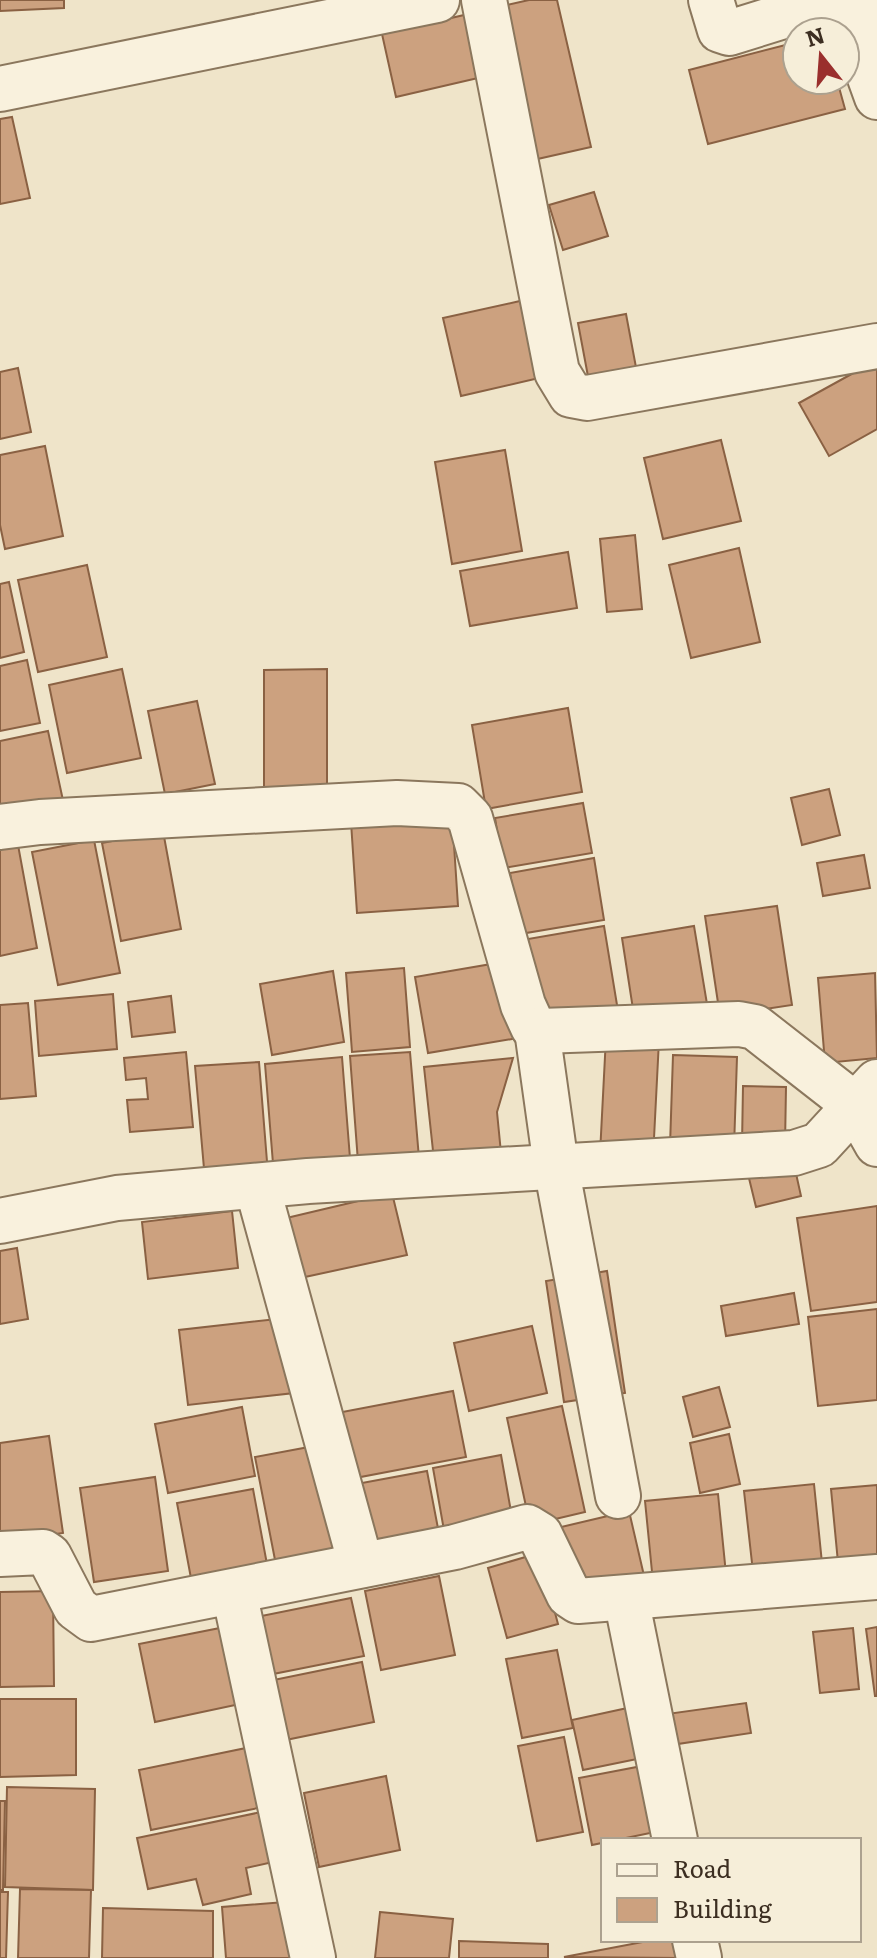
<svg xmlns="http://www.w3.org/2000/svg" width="877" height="1958" font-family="Literata,serif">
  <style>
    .building { fill: #cca17f; stroke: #8a6143; stroke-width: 2 }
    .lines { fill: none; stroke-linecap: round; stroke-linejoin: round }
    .street-casing { stroke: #8b775d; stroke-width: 48 }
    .street { stroke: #f9f1dd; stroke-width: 44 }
  </style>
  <rect width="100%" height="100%" fill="#efe4c9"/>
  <!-- building -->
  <g class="building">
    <polygon points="0,0 64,0 64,8 0,11"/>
    <polygon points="529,0 557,0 591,147 533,160 498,7"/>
    <polygon points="477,12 491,75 396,97 382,34"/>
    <polygon points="797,42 797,80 837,80 845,109 708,144 689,70"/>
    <polygon points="12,117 30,198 0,204 0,119"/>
    <polygon points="594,192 608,236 563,250 549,205"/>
    <polygon points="520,301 539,378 461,396 443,318"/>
    <polygon points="626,314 638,378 590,387 578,323"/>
    <polygon points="877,360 877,429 829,456 799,403"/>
    <polygon points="18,368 31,432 0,439 0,372"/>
    <polygon points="721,440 741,521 663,539 644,458"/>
    <polygon points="45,446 63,536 5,549 0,525 0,455"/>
    <polygon points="505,450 522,551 452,564 435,462"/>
    <polygon points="635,535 642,609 607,612 600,539"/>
    <polygon points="739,548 760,642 691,658 669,565"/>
    <polygon points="568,552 577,608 470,626 460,571"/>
    <polygon points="87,565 107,657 38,672 18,580"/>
    <polygon points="9,582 24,652 0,658 0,584"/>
    <polygon points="27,660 40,723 0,731 0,666"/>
    <polygon points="122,669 141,758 67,773 49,685"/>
    <polygon points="327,669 327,791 264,792 264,670"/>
    <polygon points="197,701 215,784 165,794 148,711"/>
    <polygon points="568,708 582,792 486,809 472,725"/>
    <polygon points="48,731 64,805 0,818 0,741"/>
    <polygon points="829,789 840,835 802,845 791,798"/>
    <polygon points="583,803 592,853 503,868 495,818"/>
    <polygon points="452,814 458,906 357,913 351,822"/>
    <polygon points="163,831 181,929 121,941 102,843"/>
    <polygon points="94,840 120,973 58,985 32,852"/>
    <polygon points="18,845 37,948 0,956 0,849"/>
    <polygon points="864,855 870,888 823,896 817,863"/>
    <polygon points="594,858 604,920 520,934 510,873"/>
    <polygon points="777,906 792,1005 720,1016 705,916"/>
    <polygon points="604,926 618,1011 542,1024 528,939"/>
    <polygon points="694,926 708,1010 635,1022 622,938"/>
    <polygon points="509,961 524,1037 428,1053 415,977"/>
    <polygon points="404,968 410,1047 352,1052 346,973"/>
    <polygon points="333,971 344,1042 272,1055 260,984"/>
    <polygon points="875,973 877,1058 825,1063 818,978"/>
    <polygon points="113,994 117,1049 39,1056 35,1001"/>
    <polygon points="171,996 175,1032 132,1037 128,1002"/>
    <polygon points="28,1003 36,1096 0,1099 0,1005"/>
    <polygon points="606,1037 659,1040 653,1158 600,1154"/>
    <polygon points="186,1052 193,1127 130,1132 127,1100 148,1099 146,1078 126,1080 124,1058"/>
    <polygon points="410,1052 420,1170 359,1175 350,1056"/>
    <polygon points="673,1055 737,1057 734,1148 670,1146"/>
    <polygon points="342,1057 351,1171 274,1176 265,1064"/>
    <polygon points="513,1058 497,1112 501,1153 434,1160 424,1067"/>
    <polygon points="259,1062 268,1174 205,1180 195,1066"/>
    <polygon points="743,1086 786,1087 785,1146 742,1145"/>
    <polygon points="793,1160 801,1196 756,1207 747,1170"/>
    <polygon points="392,1193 407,1255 291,1280 278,1220"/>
    <polygon points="877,1206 877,1302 811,1311 797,1218"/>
    <polygon points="232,1211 238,1268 148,1279 142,1222"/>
    <polygon points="17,1248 28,1319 0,1324 0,1251"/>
    <polygon points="607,1271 625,1393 564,1402 546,1281"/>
    <polygon points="794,1293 799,1324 726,1336 721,1306"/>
    <polygon points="877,1309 877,1400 818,1406 808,1317"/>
    <polygon points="286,1318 294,1393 188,1405 179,1330"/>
    <polygon points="532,1326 547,1393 469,1411 454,1343"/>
    <polygon points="719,1387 730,1427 693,1437 683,1397"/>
    <polygon points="453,1391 466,1457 350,1479 337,1413"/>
    <polygon points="562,1406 585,1512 530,1525 507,1418"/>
    <polygon points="242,1407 255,1476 168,1493 155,1424"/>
    <polygon points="729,1434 740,1484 700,1493 690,1443"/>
    <polygon points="49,1436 63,1533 0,1542 0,1443"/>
    <polygon points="325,1444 345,1552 276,1565 255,1457"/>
    <polygon points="501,1455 513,1523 445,1536 433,1468"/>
    <polygon points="427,1471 441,1544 365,1559 351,1485"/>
    <polygon points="155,1477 168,1571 94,1582 80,1488"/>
    <polygon points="814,1484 823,1573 754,1581 744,1491"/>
    <polygon points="877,1485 877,1569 839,1573 831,1489"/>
    <polygon points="253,1489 269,1575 193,1589 177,1503"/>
    <polygon points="718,1494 727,1584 654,1592 645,1501"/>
    <polygon points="629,1511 645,1580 574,1597 557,1528"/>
    <polygon points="539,1553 558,1624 507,1638 488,1568"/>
    <polygon points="439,1576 455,1655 381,1670 365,1591"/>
    <polygon points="53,1591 54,1686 0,1687 0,1592"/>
    <polygon points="351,1598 364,1656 258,1677 247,1619"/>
    <polygon points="225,1627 240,1704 155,1722 139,1644"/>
    <polygon points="877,1627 877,1696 875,1696 866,1629"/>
    <polygon points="853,1628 859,1689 820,1693 813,1632"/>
    <polygon points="557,1650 573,1728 522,1738 506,1659"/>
    <polygon points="362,1662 374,1722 271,1743 259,1683"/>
    <polygon points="0,1699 76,1699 76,1775 0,1777"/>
    <polygon points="746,1703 751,1733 671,1745 667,1714"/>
    <polygon points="632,1707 642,1758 583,1770 572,1720"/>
    <polygon points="564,1737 583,1832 537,1841 518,1746"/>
    <polygon points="246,1748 258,1808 151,1830 139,1770"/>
    <polygon points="642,1766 655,1832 592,1845 579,1778"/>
    <polygon points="386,1776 400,1850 319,1867 304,1793"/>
    <polygon points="7,1787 95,1789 93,1890 5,1887"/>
    <polygon points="0,1801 5,1801 3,1890 0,1890"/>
    <polygon points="271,1810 282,1860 246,1868 251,1894 203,1905 196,1879 148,1889 137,1838"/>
    <polygon points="20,1889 91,1890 89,1958 18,1958"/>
    <polygon points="0,1892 8,1892 6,1958 0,1958"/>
    <polygon points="297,1901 301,1958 226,1958 222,1907"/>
    <polygon points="103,1908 213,1911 213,1958 102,1958"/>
    <polygon points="380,1912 453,1919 449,1958 375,1958"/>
    <polygon points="653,1940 679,1940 683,1958 564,1957"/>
    <polygon points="459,1941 548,1944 548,1958 459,1958"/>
  </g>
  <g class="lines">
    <defs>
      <g id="street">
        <polyline points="484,0 557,372 571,395 587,398 877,346"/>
        <polyline points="711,0 720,30 729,33 835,0"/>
        <polyline points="859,0 864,61 877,97"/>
        <polyline points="0,89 437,0"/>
        <polyline points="0,827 40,822 397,803 458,806 470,818 523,1005 533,1027 541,1031 739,1024 755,1027 855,1105 877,1144"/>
        <polyline points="537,1030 556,1166 618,1496"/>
        <polyline points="257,1186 361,1565"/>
        <polyline points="0,1221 117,1198 308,1181 794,1153 819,1145 877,1082"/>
        <polyline points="0,1554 43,1552 49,1556 76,1608 91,1619 455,1547 527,1527 540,1535 569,1595 578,1601 877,1577"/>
        <polyline points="234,1592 313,1958"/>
        <polyline points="626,1598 675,1840"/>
        <polyline points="695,1940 699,1958"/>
      </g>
    </defs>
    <!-- street casing -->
    <use href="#street" class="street-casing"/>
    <!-- street -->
    <use href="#street" class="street"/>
  </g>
  <!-- legend -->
  <rect x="601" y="1838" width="260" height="104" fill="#f6eed9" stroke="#aca18f" stroke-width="2"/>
  <rect x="617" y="1864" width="40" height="12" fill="#f9f1dd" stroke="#aca18f" stroke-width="2"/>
  <text x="673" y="1878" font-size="24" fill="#3c2e21">Road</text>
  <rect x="617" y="1898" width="40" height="24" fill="#cca17f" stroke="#aca18f" stroke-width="2"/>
  <text x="673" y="1918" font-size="24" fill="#3c2e21">Building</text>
  <!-- north arrow -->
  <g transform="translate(821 56) rotate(343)"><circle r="38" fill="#f6eed9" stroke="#aca18f" stroke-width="2"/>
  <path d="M0-6L14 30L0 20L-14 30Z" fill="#9a2f2d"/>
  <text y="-12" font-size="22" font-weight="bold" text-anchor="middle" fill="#3c2e21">N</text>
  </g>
</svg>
